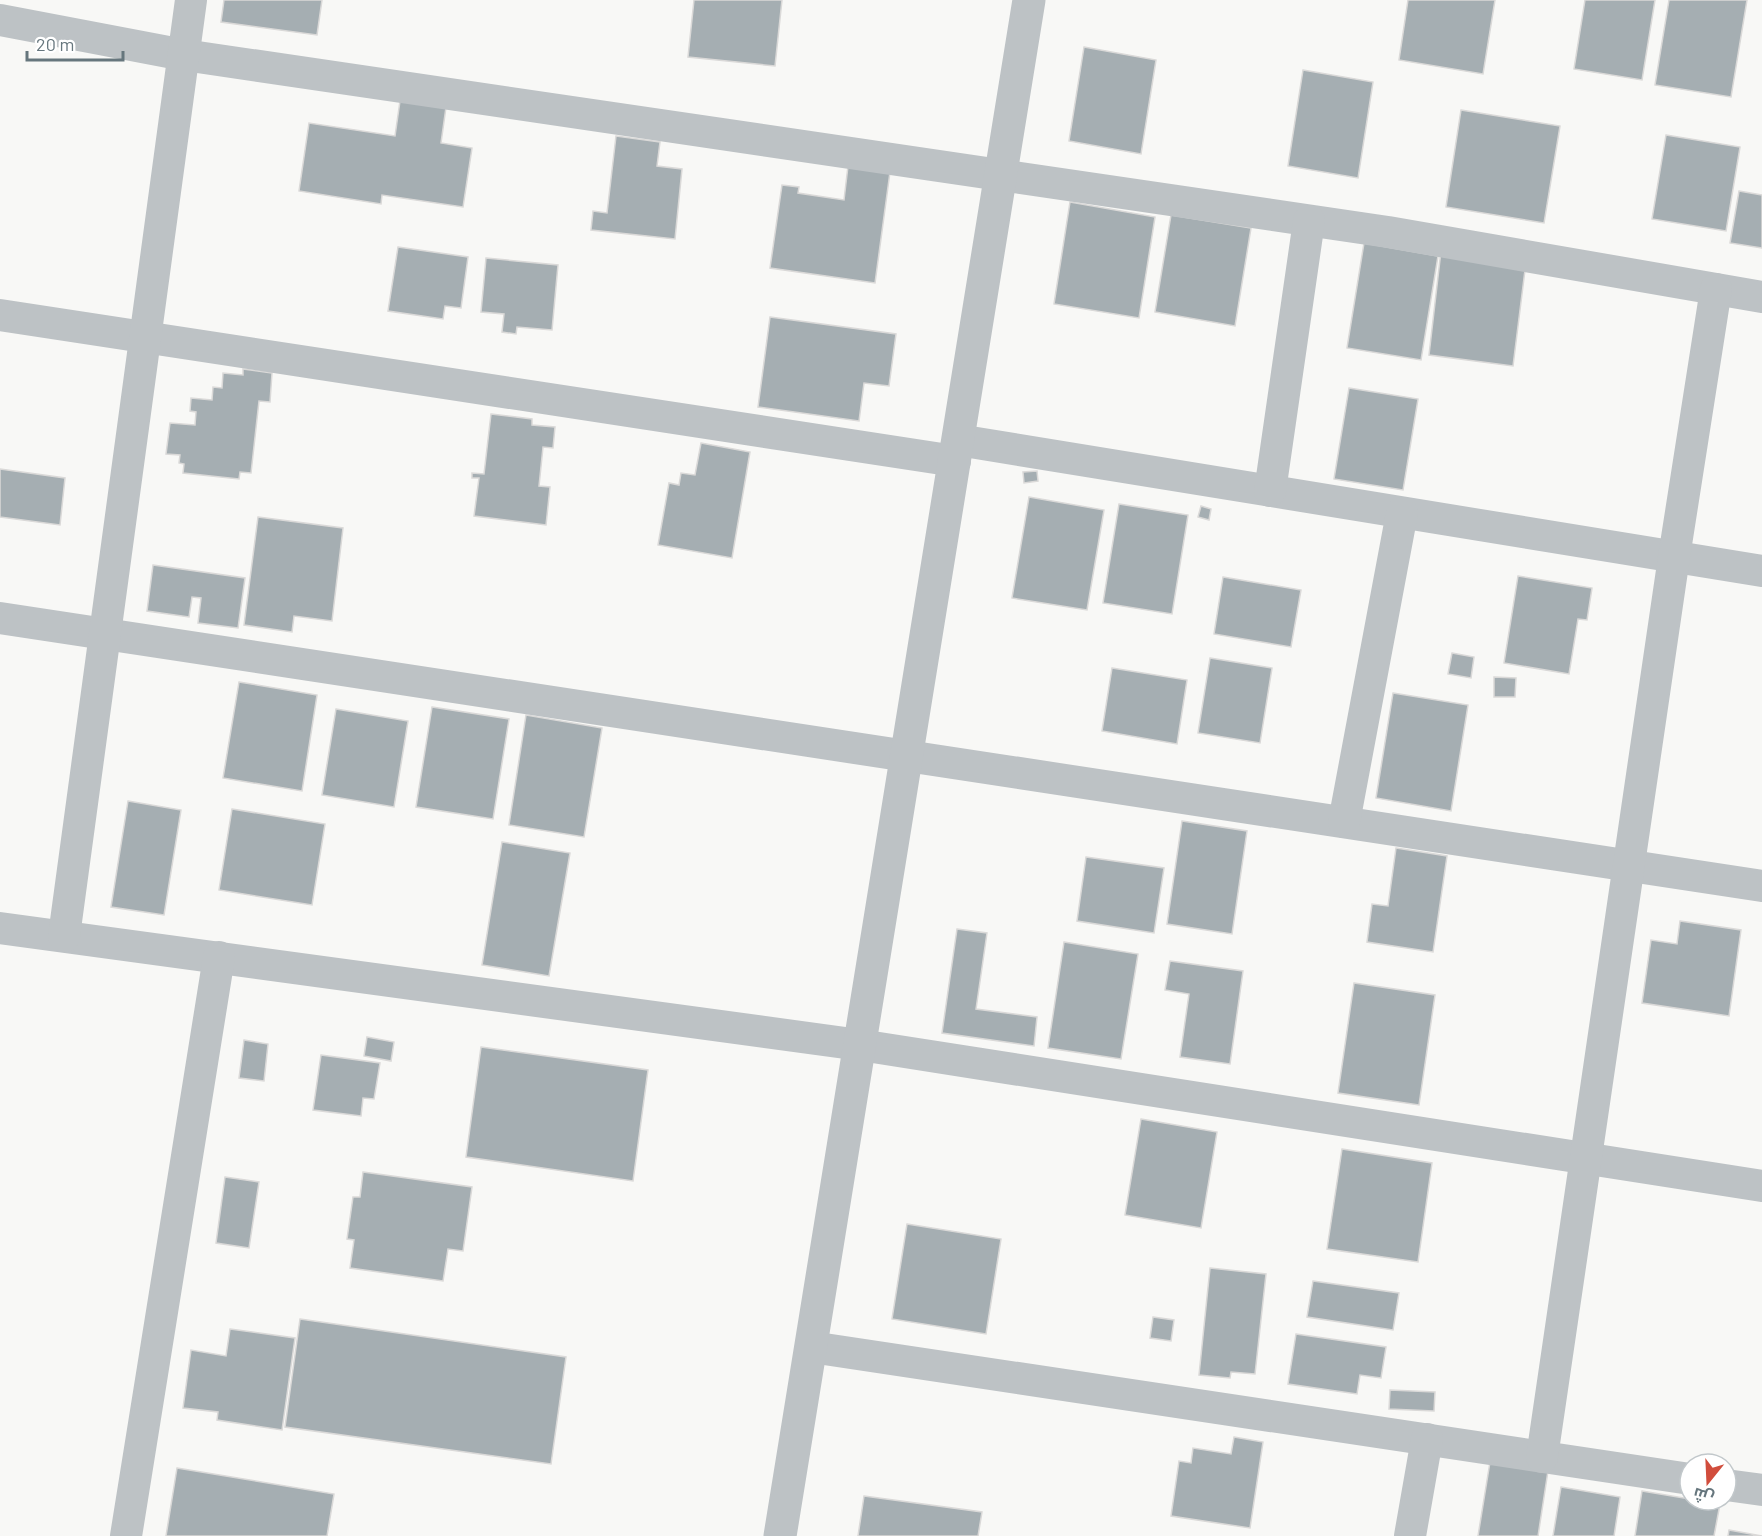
<svg xmlns="http://www.w3.org/2000/svg" width="1762" height="1536" font-family="Barlow,Cairo,sans-serif">
  <style>
    .building { fill: #a5aeb2; stroke: #dad9d8; stroke-width: 1.5 }
    .lines { fill: none; stroke-linecap: round; stroke-linejoin: round }
    .minor { stroke: #bdc2c5; stroke-width: 32 }
    .tertiary { stroke: #bdc2c5; stroke-width: 33 }
  </style>
  <rect width="100%" height="100%" fill="#f8f8f6"/>
  <!-- building -->
  <g class="building">
    <polygon points="224,0 322,0 317,35 221,22"/>
    <polygon points="694,0 782,0 775,66 688,57"/>
    <polygon points="1408,0 1495,0 1483,74 1399,60"/>
    <polygon points="1585,0 1655,0 1642,80 1574,69"/>
    <polygon points="1669,0 1747,0 1731,97 1655,85"/>
    <polygon points="1084,47 1156,60 1141,154 1069,141"/>
    <polygon points="1303,70 1373,82 1358,178 1288,166"/>
    <polygon points="401,94 447,100 441,143 472,148 463,207 382,195 381,204 299,191 309,123 395,136"/>
    <polygon points="1461,110 1560,126 1544,223 1446,207"/>
    <polygon points="1666,135 1740,147 1726,231 1652,219"/>
    <polygon points="616,136 660,142 657,166 682,169 675,239 591,230 593,211 607,213"/>
    <polygon points="848,166 890,172 875,283 770,268 782,185 799,187 798,193 844,200"/>
    <polygon points="1739,191 1762,195 1762,248 1730,243"/>
    <polygon points="1070,202 1155,217 1139,318 1054,304"/>
    <polygon points="1171,215 1251,228 1235,326 1155,312"/>
    <polygon points="1364,243 1438,256 1421,360 1347,348"/>
    <polygon points="398,247 468,257 461,308 445,306 443,319 388,311"/>
    <polygon points="1441,251 1526,262 1513,366 1429,355"/>
    <polygon points="486,258 558,265 552,330 517,327 516,334 502,332 504,314 481,312"/>
    <polygon points="770,317 896,334 889,386 864,383 859,421 758,407"/>
    <polygon points="243,369 272,373 270,402 259,401 251,473 240,472 239,479 183,473 184,464 179,463 180,455 166,454 170,423 195,425 196,412 190,411 191,398 212,400 213,387 222,388 223,373 243,375"/>
    <polygon points="1349,388 1418,399 1403,490 1334,479"/>
    <polygon points="491,414 532,419 532,425 555,427 553,448 543,447 539,486 550,487 546,525 474,516 479,478 472,478 472,473 484,474"/>
    <polygon points="701,443 750,452 732,558 658,545 669,483 679,485 681,473 695,475"/>
    <polygon points="0,469 65,478 60,525 0,517"/>
    <polygon points="1037,471 1038,481 1024,483 1023,472"/>
    <polygon points="1029,497 1104,510 1087,610 1012,598"/>
    <polygon points="1119,504 1188,515 1172,614 1103,603"/>
    <polygon points="1201,506 1211,509 1209,520 1198,517"/>
    <polygon points="258,517 343,528 332,621 294,616 292,632 244,625"/>
    <polygon points="153,565 245,578 238,628 198,623 201,598 192,597 189,617 147,611"/>
    <polygon points="1518,576 1592,588 1587,620 1578,619 1569,674 1504,663"/>
    <polygon points="1223,577 1301,590 1291,647 1214,634"/>
    <polygon points="1452,653 1474,657 1471,678 1448,674"/>
    <polygon points="1210,658 1272,668 1260,743 1198,733"/>
    <polygon points="1112,668 1187,680 1177,744 1102,731"/>
    <polygon points="1494,677 1516,678 1515,697 1494,697"/>
    <polygon points="239,682 317,695 302,791 223,778"/>
    <polygon points="1393,693 1468,705 1451,811 1376,798"/>
    <polygon points="432,707 509,719 493,819 416,807"/>
    <polygon points="336,709 408,721 394,807 322,795"/>
    <polygon points="526,715 602,728 584,837 509,825"/>
    <polygon points="128,801 181,810 164,915 111,907"/>
    <polygon points="232,809 325,824 312,905 219,890"/>
    <polygon points="1182,821 1247,831 1232,934 1167,924"/>
    <polygon points="502,842 570,853 549,976 482,965"/>
    <polygon points="1396,848 1447,856 1433,952 1367,942 1372,904 1388,906"/>
    <polygon points="1086,857 1164,868 1154,933 1077,921"/>
    <polygon points="1680,921 1741,930 1729,1016 1642,1003 1651,940 1677,944"/>
    <polygon points="957,929 987,933 976,1009 1037,1017 1034,1046 942,1033"/>
    <polygon points="1064,942 1138,954 1121,1059 1048,1048"/>
    <polygon points="1170,961 1243,971 1230,1064 1180,1057 1189,994 1165,990"/>
    <polygon points="1354,983 1435,995 1419,1105 1338,1093"/>
    <polygon points="367,1037 394,1042 391,1061 364,1056"/>
    <polygon points="244,1040 268,1044 264,1081 239,1078"/>
    <polygon points="481,1047 648,1070 633,1181 466,1157"/>
    <polygon points="321,1055 380,1063 374,1099 363,1098 361,1116 313,1110"/>
    <polygon points="1141,1119 1217,1132 1201,1228 1125,1215"/>
    <polygon points="1342,1149 1432,1163 1418,1262 1327,1249"/>
    <polygon points="363,1172 472,1187 463,1251 448,1249 443,1281 350,1268 354,1240 347,1239 353,1197 360,1197"/>
    <polygon points="225,1177 259,1182 249,1248 216,1243"/>
    <polygon points="907,1224 1001,1239 986,1334 892,1319"/>
    <polygon points="1210,1268 1266,1274 1255,1374 1231,1372 1230,1378 1199,1375"/>
    <polygon points="1313,1281 1399,1293 1393,1330 1307,1317"/>
    <polygon points="1153,1317 1174,1320 1171,1341 1150,1338"/>
    <polygon points="300,1319 566,1357 551,1464 285,1427"/>
    <polygon points="230,1329 295,1338 282,1430 217,1420 218,1412 183,1408 191,1350 226,1356"/>
    <polygon points="1296,1334 1386,1347 1381,1378 1360,1375 1357,1394 1288,1384"/>
    <polygon points="1390,1390 1435,1392 1434,1411 1389,1409"/>
    <polygon points="1234,1437 1263,1442 1250,1528 1171,1516 1179,1461 1191,1463 1193,1448 1231,1454"/>
    <polygon points="1490,1462 1548,1471 1538,1536 1478,1536"/>
    <polygon points="177,1468 334,1494 327,1536 166,1536"/>
    <polygon points="1561,1487 1620,1497 1614,1536 1553,1536"/>
    <polygon points="1642,1491 1720,1504 1714,1536 1635,1536"/>
    <polygon points="864,1496 982,1512 978,1536 858,1536"/>
    <polygon points="1729,1530 1762,1536 1728,1536"/>
  </g>
  <g class="lines">
    <!-- minor -->
    <g class="minor">
      <polyline points="0,20 184,55 1388,232 1762,297"/>
      <polyline points="0,315 955,461"/>
      <polyline points="958,440 1762,571"/>
      <polyline points="1270,491 1309,221"/>
      <polyline points="0,618 1762,886"/>
      <polyline points="1344,822 1402,513"/>
      <polyline points="0,928 860,1045 1762,1186"/>
      <polyline points="64,936 191,0"/>
      <polyline points="811,1347 1690,1479"/>
      <polyline points="1542,1457 1674,557 1716,289"/>
      <polyline points="1726,1485 1762,1490"/>
      <polyline points="126,1536 219,957"/>
      <polyline points="1410,1536 1427,1439"/>
    </g>
    <!-- tertiary -->
    <polyline class="tertiary" points="780,1536 1029,0"/>
  </g>
  <!-- north arrow -->
  <g transform="translate(1708 1482) rotate(198)"><circle r="28" fill="#ffffff" stroke="#c2c8cb" stroke-width="1.5"/>
  <path d="M0-4.5L10 22L0 15L-10 22Z" fill="#d14d3c"/>
  <text y="-9" font-size="16" font-weight="bold" text-anchor="middle" fill="#66767d">ش</text>
  </g>
  <!-- scale -->
  <path d="M27 51v9h96v-9" fill="none" stroke="#66767d" stroke-width="3"/>
  <text x="36" y="51" font-size="18" fill="#66767d" stroke="#ffffff" stroke-width="4.5" paint-order="stroke">20 m</text>
</svg>
